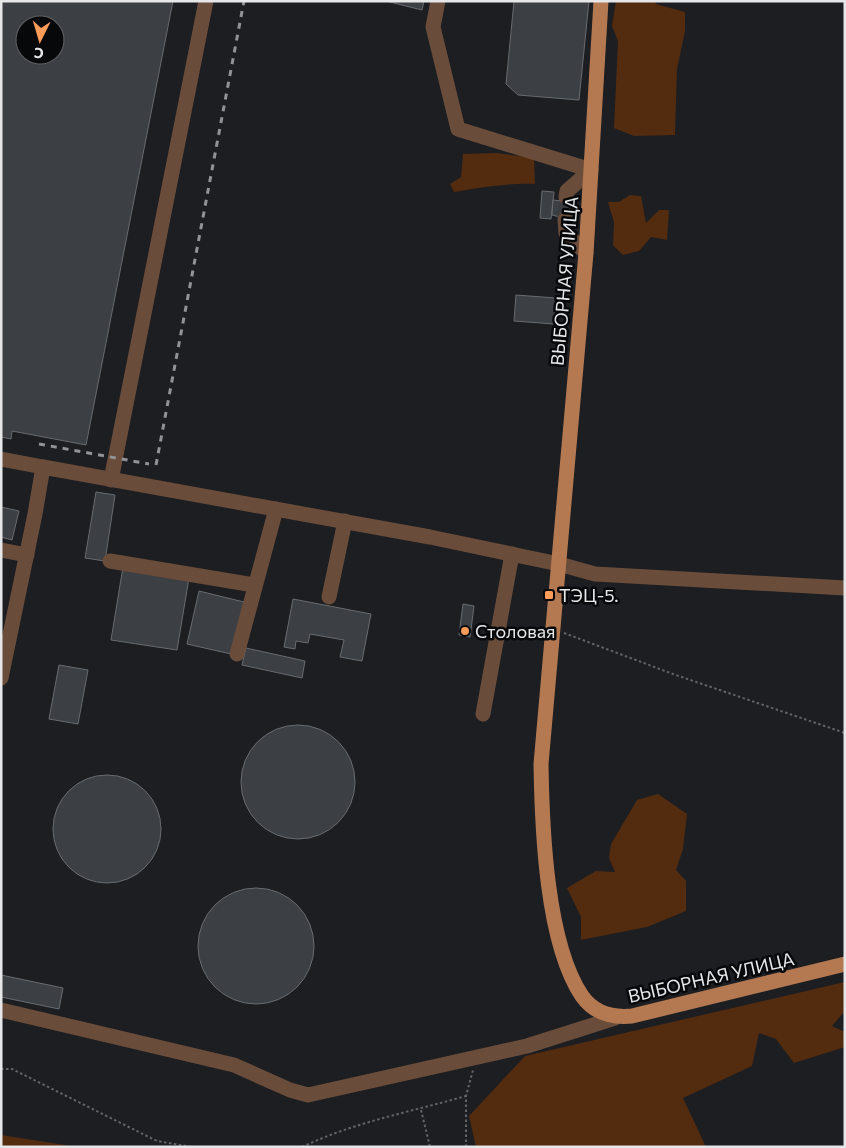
<svg xmlns="http://www.w3.org/2000/svg" width="846" height="1148" font-family="Commissioner,sans-serif">
  <style>
    .green { fill: #532b0f }
    .building { fill: #3c3f43; stroke: #686b6f; fill-rule: evenodd }
    .lines { fill: none; stroke-linecap: round; stroke-linejoin: round }
    .minor-tunnel { stroke: #3a3c40; stroke-width: 15; stroke-dasharray: 15 8; stroke-linecap: butt }
    .path { stroke: #626468; stroke-width: 2; stroke-dasharray: 2.5 2.5; stroke-linecap: butt }
    .minor { stroke: #6a4c3a; stroke-width: 15 }
    .major { stroke: #b57952; stroke-width: 15 }
    .rail { stroke: #919396; stroke-width: 3; stroke-dasharray: 6 6; stroke-linecap: butt }
    .poi-dot { fill: #fe9b59; stroke: #07080a; stroke-width: 2 }
    .labels { text-anchor: middle; dominant-baseline: central; stroke-width: 5; stroke-linejoin: round; paint-order: stroke }
    .street-label { font-size: 18px; fill: #e5e7e9; stroke: #07080a }
    .poi-label { font-size: 18px; fill: #e5e7e9; stroke: #07080a; text-anchor: start }
  </style>
  <rect width="100%" height="100%" fill="#1c1e22"/>
  <!-- green -->
  <g class="green">
    <polygon points="616,1 655,1 656,4 685,12 685,31 677,69 675,135 634,136 614,128 618,41 612,26"/>
    <path d="M496,153L534,158L535,184C509,183 480,187 454,192L450,184L461,177L463,154Z"/>
    <polygon points="630,195 641,196 646,223 659,210 669,210 667,240 651,237 639,251 623,255 613,245 614,222 608,202 619,202"/>
    <polygon points="658,794 687,814 683,849 676,870 686,881 686,911 647,927 581,940 581,917 567,888 596,871 615,872 609,858 611,844 637,800"/>
    <polygon points="845,982 845,1011 832,1026 845,1032 845,1047 794,1063 776,1039 759,1033 752,1066 683,1098 706,1147 476,1147 469,1116 525,1056"/>
    <polygon points="1,1135 78,1147 1,1147"/>
  </g>
  <!-- building -->
  <g class="building">
    <path d="M1,1H173L86,445L12,431L11,439L1,437ZM25,25H55V55H25Z"/>
    <polygon points="386,1 424,1 422,10"/>
    <polygon points="514,1 589,1 579,100 518,95 506,84"/>
    <polygon points="542,191 554,192 551,219 540,218"/>
    <polygon points="562,196 574,197 572,220 552,215 553,200 562,201"/>
    <polygon points="516,295 556,298 554,324 514,321"/>
    <polygon points="96,492 115,495 105,561 85,558"/>
    <polygon points="1,507 19,511 12,540 1,537"/>
    <polygon points="123,567 189,578 177,650 111,640"/>
    <polygon points="199,591 244,602 231,654 187,644"/>
    <polygon points="293,599 371,614 362,661 340,657 344,640 310,634 308,643 296,641 295,649 284,647"/>
    <polygon points="463,604 474,606 470,637 459,635"/>
    <polygon points="246,648 305,661 302,678 242,665"/>
    <polygon points="59,665 88,670 78,724 49,719"/>
    <circle cx="298" cy="782" r="57"/>
    <circle cx="107" cy="829" r="54"/>
    <circle cx="256" cy="946" r="58"/>
    <polygon points="1,975 63,988 59,1009 1,997"/>
  </g>
  <g class="lines">
    <!-- minor-tunnel -->
    <polyline class="minor-tunnel" points="565,220 566,197"/>
    <!-- path -->
    <g class="path">
      <polyline points="564,633 673,674 845,733"/>
      <polyline points="1,1069 12,1069 157,1141 192,1147"/>
      <polyline points="421,1110 430,1147"/>
      <path d="M302,1147C355,1122 410,1112 466,1096"/>
      <polyline points="466,1147 466,1096 473,1070"/>
    </g>
    <!-- minor -->
    <g class="minor">
      <polyline points="438,1 433,27 458,129 591,170"/>
      <polyline points="566,197 567,191 591,170"/>
      <polyline points="565,220 566,233 586,253"/>
      <polyline points="1,459 43,467"/>
      <polyline points="111,480 206,1"/>
      <polyline points="1,550 27,555"/>
      <polyline points="110,561 254,585"/>
      <polyline points="329,597 345,521"/>
      <polyline points="237,654 276,509"/>
      <polyline points="1,678 35,514 43,467 430,537 559,564 595,574 845,588"/>
      <polyline points="483,714 512,554"/>
      <polyline points="1,1010 234,1065 290,1090 308,1095 527,1046 615,1018"/>
    </g>
    <!-- major -->
    <path class="major" d="M601,1L586,253L541,764C542,827 546,943 582,996C594,1013 612,1018 632,1016L845,964"/>
    <!-- rail -->
    <g class="rail">
      <polyline points="39,444 149,464"/>
      <polyline points="156,465 244,1"/>
    </g>
  </g>
  <!-- markers -->
  <g class="poi-dot">
    <rect x="544" y="590" width="10" height="10" rx="2.5"/>
    <circle cx="465" cy="631" r="5"/>
  </g>
  <g class="labels">
    <!-- street labels -->
    <g class="street-label">
      <text transform="translate(564 281) rotate(-85)">ВЫБОРНАЯ УЛИЦА</text>
      <text transform="translate(711 977) rotate(-13)">ВЫБОРНАЯ УЛИЦА</text>
    </g>
    <!-- poi labels -->
    <g class="poi-label">
      <text x="559" y="595">ТЭЦ-5.</text>
      <text x="475" y="631">Столовая</text>
    </g>
  </g>
  <!-- border -->
  <rect width="846" height="1148" fill="none" stroke="#e5e7e9" stroke-width="5"/>
  <!-- north arrow -->
  <g transform="translate(40 40) rotate(185)"><circle r="24" fill="#07080a" stroke="#606163"/>
  <path d="M0-4L9 19L0 12L-9 19Z" fill="#fe9b59"/>
  <text y="-8" font-size="14" font-weight="bold" text-anchor="middle" fill="#e5e7e9">С</text>
  </g>
</svg>
